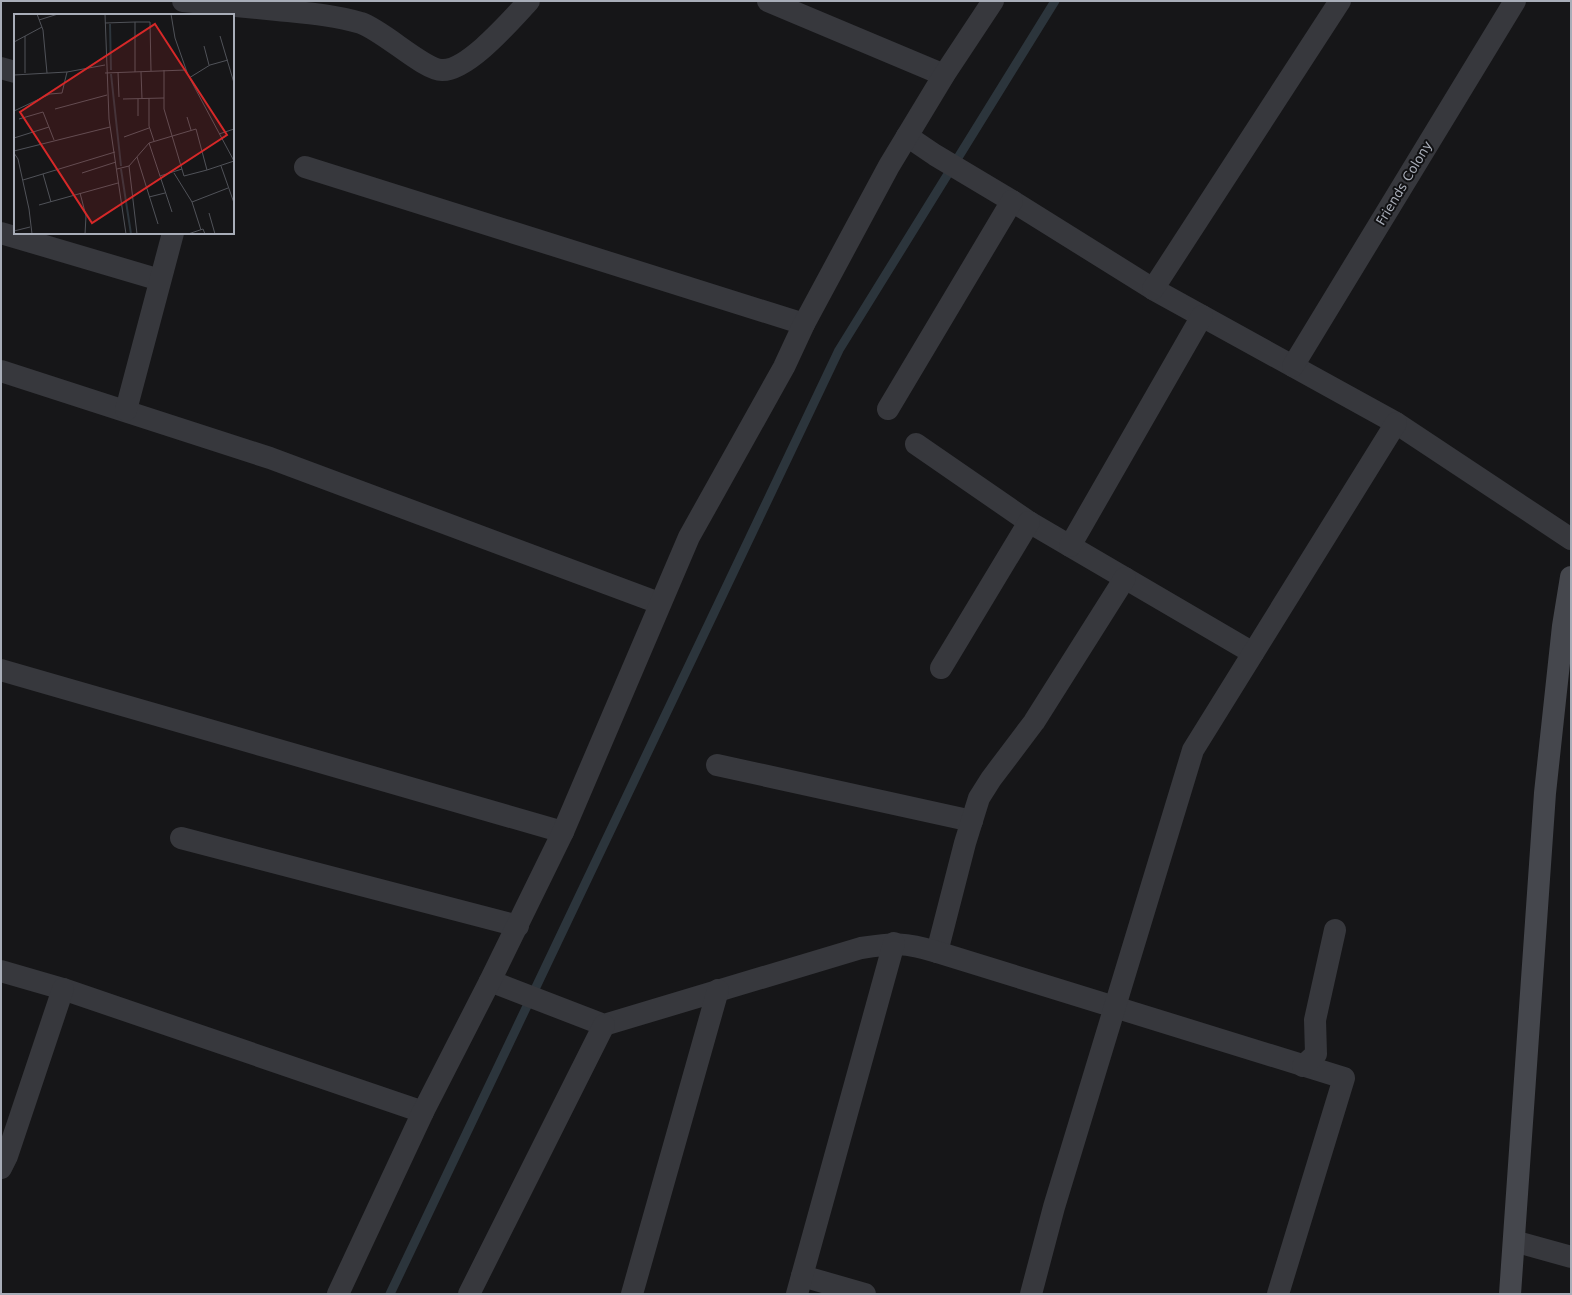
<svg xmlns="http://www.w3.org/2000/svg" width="1572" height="1295" font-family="'DejaVu Sans',sans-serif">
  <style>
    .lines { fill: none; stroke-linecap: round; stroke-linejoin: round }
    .stream { stroke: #2c353c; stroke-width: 9 }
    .minor { stroke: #37383d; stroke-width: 22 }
    .secondary { stroke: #45474d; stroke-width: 22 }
    .labels { text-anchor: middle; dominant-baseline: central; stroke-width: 4; stroke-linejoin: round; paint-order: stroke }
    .street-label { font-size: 13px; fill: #a8adb8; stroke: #111113 }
    .inset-river { fill: none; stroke: #2c353c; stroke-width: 2 }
    .inset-road { fill: none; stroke: #505258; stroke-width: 1 }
    .view { fill: #d62828; fill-opacity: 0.15; stroke: #d62828; stroke-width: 2 }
    .inset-edge { fill: none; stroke: #a8adb8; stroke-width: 2 }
  </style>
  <rect width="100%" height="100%" fill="#161618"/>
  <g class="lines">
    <!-- stream -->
    <polyline class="stream" points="390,1294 839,350 1055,1"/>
    <!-- minor -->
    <g class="minor">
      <path d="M183,1C215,4 246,7 277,10C306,13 334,15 361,23C384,31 424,70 442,70C468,71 512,19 529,1"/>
      <polyline points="768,1 944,75"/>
      <polyline points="1,68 15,72"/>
      <polyline points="907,136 935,155 1012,201 1153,289 1396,423 1571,539"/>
      <polyline points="305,167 804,324"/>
      <polyline points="1,233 160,280"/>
      <polyline points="1153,289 1340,1"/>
      <polyline points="1293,366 1515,1"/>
      <polyline points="1,371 270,458 659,603"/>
      <polyline points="888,409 1012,201"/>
      <polyline points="126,410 173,233"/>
      <polyline points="916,444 1029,522 1253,653"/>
      <polyline points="1070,546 1202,316"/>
      <polyline points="941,668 1029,522"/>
      <polyline points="1,670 563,832"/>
      <polyline points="717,765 972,821"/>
      <polyline points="181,838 518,926"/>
      <polyline points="937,952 965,843 979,798 991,779 1034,722 1125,578"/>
      <polyline points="1,971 63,989 423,1112"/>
      <path d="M490,981L604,1025L861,948C894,943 904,942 937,952L1344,1078L1278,1294"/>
      <polyline points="1303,1066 1316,1054 1315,1020 1335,930"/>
      <polyline points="1,1168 7,1156 63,989"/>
      <polyline points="1514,1241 1571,1257"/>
      <polyline points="802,1276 865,1294"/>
      <polyline points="338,1294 423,1112 490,981 563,832 689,537 784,367 804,324 889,166 944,75 993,1"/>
      <polyline points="469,1294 604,1025"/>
      <polyline points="632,1294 718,990"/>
      <polyline points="797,1294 894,943"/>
      <polyline points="1031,1294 1054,1207 1193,750 1396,423"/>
    </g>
    <!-- secondary -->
    <polyline class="secondary" points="1510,1294 1545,793 1563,626 1571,577"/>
  </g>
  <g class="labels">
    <!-- street labels -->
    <g class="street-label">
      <text transform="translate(1404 183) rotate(-59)">Friends Colony</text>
    </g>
  </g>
  <!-- overview -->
  <g transform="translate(14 14)">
    <rect width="220" height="220" fill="#161618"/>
    <path class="inset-river" d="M96,10L97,56M97,60L107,152M107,155L117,220"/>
    <path class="inset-road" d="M23,0L29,16L33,59M91,0L95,105L112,220M157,0L161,24L174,61L220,147M25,6L44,0M121,8H136L137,57M91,9L121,8V58M11,22V59M206,22L220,69M0,28L28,13M190,32L195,51M150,56V95L170,162L193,156M104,58L105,83M127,58L128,85M91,59L172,56M0,61L53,58L91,51M175,64L196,51L214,46M135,84V112L140,127M109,85L150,84M124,85V102M41,95L93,81M0,97L36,80L48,79L53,58M173,103L177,116M5,105L29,98L40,126M205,120L220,115M110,123L135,114M0,124L35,113M135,129L158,198M0,137L96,113M0,139L4,145L15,195L18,220M123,143L144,210M115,152L123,220M207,152L220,189M103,155L115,152L135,129L182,115L193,156L220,147M68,159L102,148M160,159L178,188M29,160L37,188M146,162L168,155M9,166L101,138M66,179L72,202L71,220M135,183L151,179M25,191L104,169M195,199L201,220M187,216L178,188L214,174M0,217L16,213M174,220L189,215L191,220"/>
    <path class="view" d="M141,10L213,121L78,209L6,98Z"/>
    <rect width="220" height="220" class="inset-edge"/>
  </g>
  <!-- border -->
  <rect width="1572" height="1295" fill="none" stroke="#a8adb8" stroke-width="4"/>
</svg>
